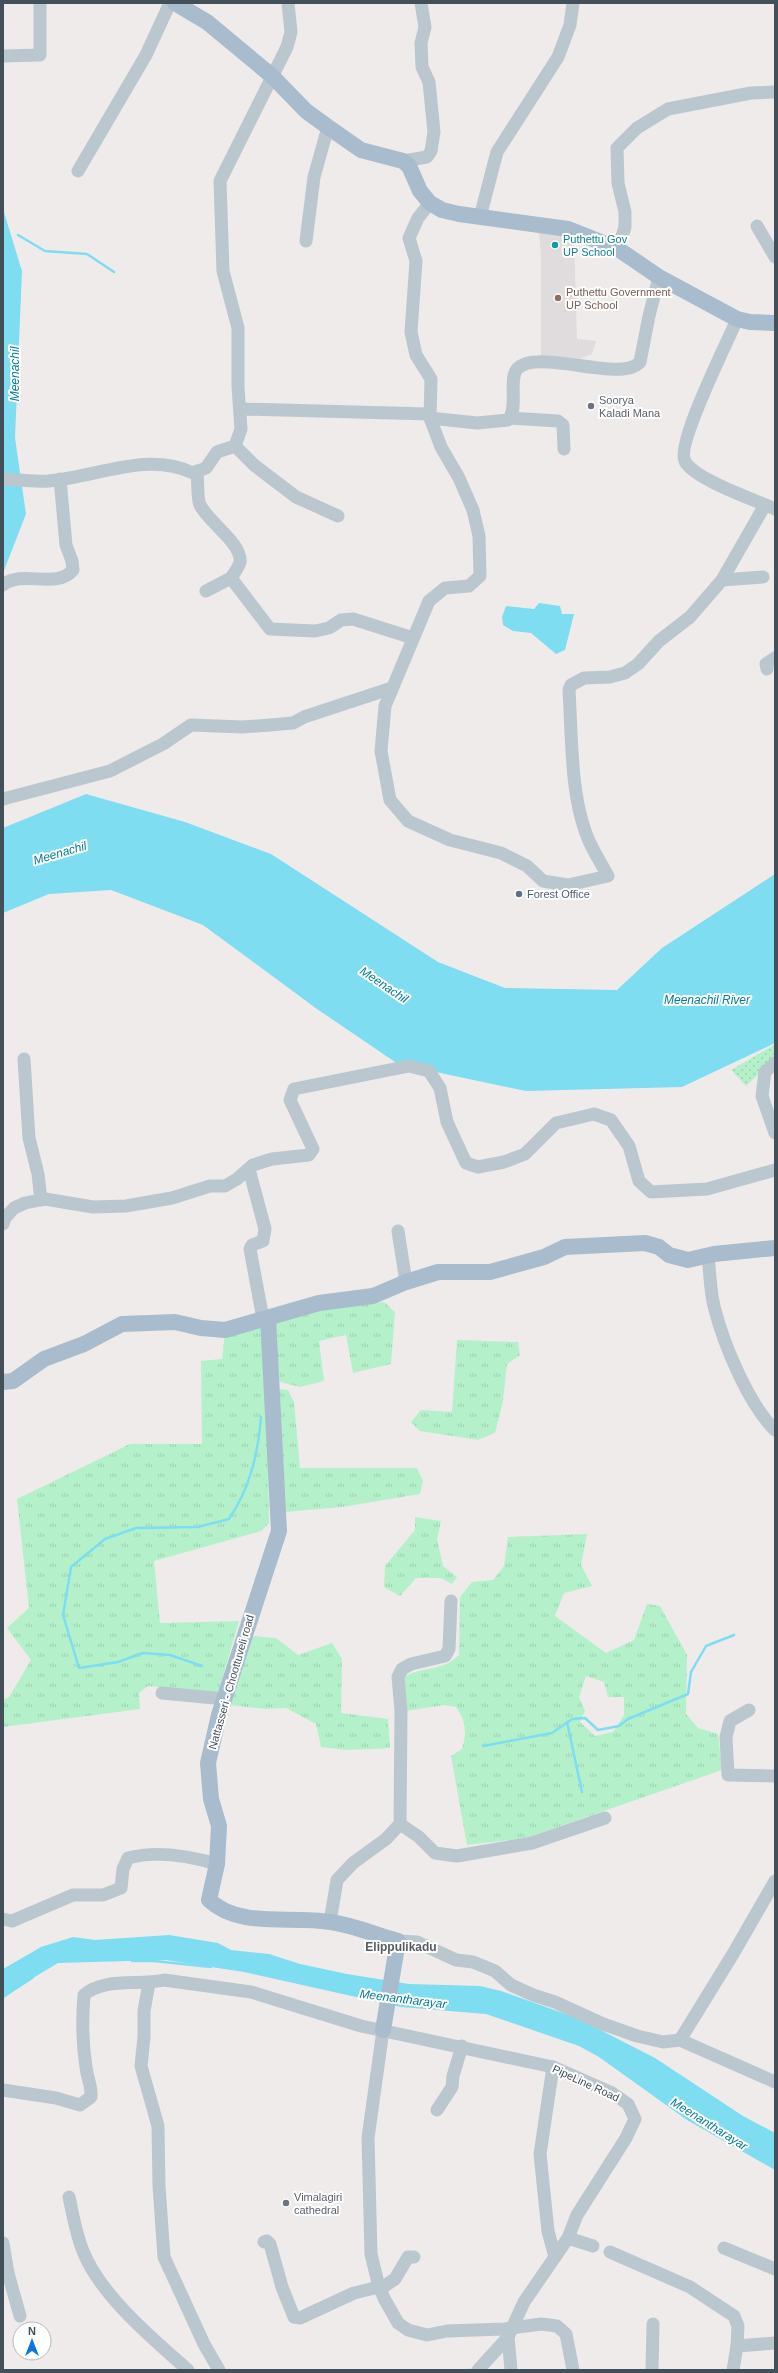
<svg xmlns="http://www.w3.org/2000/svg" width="778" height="2373" font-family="Arial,sans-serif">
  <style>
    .education { fill: #e0dcdd }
    .grass { fill: url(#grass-tufts); fill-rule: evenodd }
    .park { fill: url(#park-dots) }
    .water { fill: #7eddf1 }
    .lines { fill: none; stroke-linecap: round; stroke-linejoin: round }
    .stream { stroke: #7eddf1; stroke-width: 2.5 }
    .minor { stroke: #bbc7cf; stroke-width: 13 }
    .major { stroke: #a8bccd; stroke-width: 16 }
    .culture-dot { fill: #0f9aa8; stroke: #fff; stroke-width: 1.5 }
    .education-dot { fill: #8d6e63; stroke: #fff; stroke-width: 1.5 }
    .worship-dot { fill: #6b7280; stroke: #fff; stroke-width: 1.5 }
    .service-dot { fill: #5c6f8a; stroke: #fff; stroke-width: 1.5 }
    .labels { text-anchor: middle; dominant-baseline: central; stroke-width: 4; stroke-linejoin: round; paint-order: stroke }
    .culture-label { font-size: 11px; fill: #0d838f; stroke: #fff; text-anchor: start }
    .education-label { font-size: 11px; fill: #785e54; stroke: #fff; text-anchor: start }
    .worship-label { font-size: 11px; fill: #5b616d; stroke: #fff; text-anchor: start }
    .service-label { font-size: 11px; fill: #4e5e75; stroke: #fff; text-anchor: start }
    .street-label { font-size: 11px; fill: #43505a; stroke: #fff }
    .water-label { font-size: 12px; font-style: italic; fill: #047c96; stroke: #fff }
    .neighbourhood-label { font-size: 12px; font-weight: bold; fill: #585c61; stroke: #fff }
  </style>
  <defs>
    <pattern id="grass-tufts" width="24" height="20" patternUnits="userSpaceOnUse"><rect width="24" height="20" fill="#b4f1ca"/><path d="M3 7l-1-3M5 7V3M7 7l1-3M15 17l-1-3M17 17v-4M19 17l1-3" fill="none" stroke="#9cd0b0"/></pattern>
    <pattern id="park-dots" width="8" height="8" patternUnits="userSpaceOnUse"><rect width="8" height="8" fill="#b4f1ca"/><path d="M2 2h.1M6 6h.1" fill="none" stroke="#9cd0b0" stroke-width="1.8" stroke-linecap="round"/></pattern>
  </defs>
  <rect width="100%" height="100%" fill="#efebeb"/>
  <!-- education -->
  <polygon class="education" points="539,229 574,235 577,339 596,341 592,354 580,359 541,359 541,257"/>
  <!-- grass -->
  <g class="grass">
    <polygon points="384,1302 395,1312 391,1364 353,1373 346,1335 319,1341 324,1381 300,1387 277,1381 276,1321 339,1305"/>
    <polygon points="266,1326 269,1523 261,1531 154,1561 160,1623 239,1621 218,1693 148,1686 139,1693 140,1709 3,1727 3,1700 9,1697 31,1660 7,1628 29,1608 17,1499 130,1444 202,1444 201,1361 222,1359 225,1334"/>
    <polygon points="457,1340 518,1342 520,1355 507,1364 503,1401 495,1433 478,1440 420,1431 411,1422 421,1410 452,1412"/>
    <polygon points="278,1389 288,1390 294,1402 300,1468 417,1468 423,1481 420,1494 342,1507 285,1512"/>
    <polygon points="415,1517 441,1521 437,1539 443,1566 457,1577 452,1584 441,1578 416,1578 400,1596 384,1587 385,1566 415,1530"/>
    <path d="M587,1534L581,1565L592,1586L564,1593L555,1616L606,1653L634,1640L647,1604L660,1606L687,1655L686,1714L698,1728L718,1734L722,1770L526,1838L467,1845L451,1756L462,1749C467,1733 466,1721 456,1707L444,1705L406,1711L403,1678C422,1665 441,1673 459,1655L460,1597L472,1582L493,1580L504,1566L508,1537ZM586,1676L604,1682L608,1697H624V1715L613,1732L595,1736L580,1722L585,1711L579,1697Z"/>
    <polygon points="251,1636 276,1638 298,1655 332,1643 342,1659 341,1713 388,1719 390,1748 347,1750 321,1747 316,1724 286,1708 266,1709 229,1705"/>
  </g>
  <!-- park -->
  <polygon class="park" points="774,1045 775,1059 746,1086 731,1070"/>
  <!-- water -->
  <g class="water">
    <polygon points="3,209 22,271 15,438 26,514 3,573"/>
    <polygon points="539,603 560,606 562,614 574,614 565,650 556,654 531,633 513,631 503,625 502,617 506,606 534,609"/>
    <polygon points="86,794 185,822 271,854 438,962 505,988 617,990 662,948 775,874 775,1043 682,1087 526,1091 398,1064 317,1009 203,925 111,890 49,894 3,913 3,828"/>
    <polygon points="169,1935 218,1943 231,1950 269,1954 300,1964 347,1974 409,1984 480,1986 501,1991 577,2018 655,2058 743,2116 775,2133 775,2170 687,2120 599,2057 579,2046 486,2014 401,2007 244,1972 166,1960 58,1963 3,1996 3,1969 41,1947 73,1937 95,1940"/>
  </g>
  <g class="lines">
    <!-- stream -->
    <g class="stream">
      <polyline points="18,235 45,251 87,254 114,272"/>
      <path d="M202,1666L170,1655L143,1653L118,1662L79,1668L63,1615L71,1567L105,1539L136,1528L198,1527L229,1519C250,1488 258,1454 261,1417"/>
      <polyline points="567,1722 582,1792"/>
      <polyline points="483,1746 552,1733 572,1719 585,1718 598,1730 619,1726 628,1719 688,1694 691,1672 706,1646 734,1635"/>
      <polyline points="132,1961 154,1961 211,1967"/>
      <polyline points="3,1997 32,1978"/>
    </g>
    <!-- minor -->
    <g class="minor">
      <polyline points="3,56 40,55 40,3"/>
      <polyline points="403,161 427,157 431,151 434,132 429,82 422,67 421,43 425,27 421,3"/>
      <polyline points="78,171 146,55 170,3"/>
      <path d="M430,203L418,218L409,238L416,261L411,332L416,355L431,379L430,418L441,447L459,478L473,510L479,536L480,576L469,586L445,588L429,601L385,706L381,751L390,800L408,821L450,840L501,853L527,866L543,881L568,885L608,876C602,865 595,854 590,843C570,800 572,737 569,690L571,685L584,678L610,677L625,673L638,664L659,641L690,617L722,580L763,577"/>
      <polyline points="480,217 497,152 558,57 570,25 573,3"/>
      <polyline points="757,226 775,257"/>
      <polyline points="306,241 314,177 328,127"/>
      <polyline points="618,249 625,227 625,212 618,183 617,148 637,128 668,109 751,93 775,92"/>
      <path d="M737,319C729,340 673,448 686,463C699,481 753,499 775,509"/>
      <polyline points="241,409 429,414"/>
      <path d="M430,418L477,423L508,420C519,409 508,380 517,369C537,347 621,384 640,362L649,316L659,277"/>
      <polyline points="510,418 558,421 563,425 564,449"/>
      <polyline points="235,446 254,465 296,497 338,516"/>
      <path d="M197,471C198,479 197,499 200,505C209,523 242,543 240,562C239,567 234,573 231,578L270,629L315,631L329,628L341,620L353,619L413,638"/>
      <path d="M3,479C18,480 34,482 49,481C97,477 147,451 193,473L206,468L217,452L235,446L241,429L238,387V328L223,271L220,181L287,47L291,32L288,3"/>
      <polyline points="722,580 765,505"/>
      <path d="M3,585C23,569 56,590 73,570L72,561L66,545L60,479"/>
      <polyline points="206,591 231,578"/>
      <polyline points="767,669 766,664 775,658"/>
      <polyline points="3,799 110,771 163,744 191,725 242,727 270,725 293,723 304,717 392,688"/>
      <polyline points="24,1059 29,1138 38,1174 41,1200"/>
      <polyline points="775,1063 765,1072 762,1096 775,1133"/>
      <polyline points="249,1169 265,1229 263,1241 252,1245 250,1249 263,1319"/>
      <polyline points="3,1224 5,1218 14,1208 25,1203 45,1199 93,1207 126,1206 172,1198 210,1186 225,1186 237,1179 253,1165 272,1159 309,1155 313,1149 290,1100 294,1089 409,1066 429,1071 440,1088 447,1122 466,1163 478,1167 504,1162 525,1154 556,1123 594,1114 611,1120 629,1146 639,1181 651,1192 707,1189 775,1170"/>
      <polyline points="398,1231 406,1282"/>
      <path d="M708,1255C710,1273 710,1293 715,1310C724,1345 749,1405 775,1430"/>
      <polyline points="162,1693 225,1699"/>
      <polyline points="749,1710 730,1721 726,1737 728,1775 775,1776"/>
      <polyline points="400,1824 419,1837 435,1853 457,1856 532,1843 605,1818"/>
      <path d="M3,1919L12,1921L73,1895H103L121,1888L123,1869L128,1858C157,1850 189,1856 217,1864"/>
      <polyline points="330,1922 337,1880 353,1863 386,1839 400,1824 401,1711 398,1677 402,1669 411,1664 445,1656 449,1649 451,1601"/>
      <polyline points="398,1941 417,1942 456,1960 473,1962 495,1971 511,1985 533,1995 555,2002 603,2024 637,2036 663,2042 680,2040 775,2082"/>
      <polyline points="149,1983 144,2011 144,2037 141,2066 158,2126 159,2186 164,2257 204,2344 219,2370"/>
      <polyline points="383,2030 368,2138 371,2254 379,2287 385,2300 398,2323 408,2330 427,2335 447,2331 504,2329 541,2324 557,2326 566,2334 573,2370"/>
      <polyline points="680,2040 733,1954 775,1881"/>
      <polyline points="553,2067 540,2154 548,2231 555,2257"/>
      <path d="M3,2090L56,2098L80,2105L91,2097C92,2087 87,2077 86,2067C82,2042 82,2019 84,1995C104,1977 139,1986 164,1980L251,1992L361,2026L553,2067L612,2093L628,2104L635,2119L626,2138L577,2215L568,2238L524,2302L508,2337L511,2370"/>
      <polyline points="437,2110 452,2087 453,2076 462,2046"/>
      <path d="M69,2197C73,2215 76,2234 83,2251C100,2295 153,2339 188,2370"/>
      <polyline points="568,2238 593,2246"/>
      <polyline points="264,2242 267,2241 270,2244 282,2287 294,2317 300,2318 354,2293 379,2287"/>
      <polyline points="3,2243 8,2273 3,2277"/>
      <polyline points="724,2248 775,2269"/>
      <polyline points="610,2252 690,2287 734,2316 738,2326 737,2346"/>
      <polyline points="8,2273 20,2316"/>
      <polyline points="380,2289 395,2279 408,2257 414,2257"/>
      <polyline points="478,2370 508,2337"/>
      <polyline points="652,2370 653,2324"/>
      <polyline points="733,2370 737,2346 775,2343"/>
    </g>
    <!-- major -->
    <g class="major">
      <polyline points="175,3 207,22 272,76 306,111 328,127 361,150 403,161 409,166 420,191 430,203 442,210 459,214 568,229 618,249 659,277 737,319 750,322 775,323"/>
      <path d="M268,1318L279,1531L219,1715L208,1763L211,1799L219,1826L217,1864L209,1900C240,1929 291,1915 330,1922C353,1925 376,1935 398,1941L383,2030"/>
      <polyline points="3,1382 13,1381 44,1359 84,1344 122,1324 175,1322 201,1328 225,1330 319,1303 373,1296 406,1282 438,1272 490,1272 544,1257 565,1247 645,1243 659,1247 669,1255 688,1260 714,1254 775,1248"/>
    </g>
  </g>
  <!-- markers -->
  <circle class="culture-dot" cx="555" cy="245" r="4"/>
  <circle class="education-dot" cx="558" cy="298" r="4"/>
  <g class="worship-dot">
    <circle cx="591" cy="406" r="4"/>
    <circle cx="286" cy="2203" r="4"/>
  </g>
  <circle class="service-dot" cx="519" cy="894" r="4"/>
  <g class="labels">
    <!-- culture labels -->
    <g class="culture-label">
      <text x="563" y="239">Puthettu Gov<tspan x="563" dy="13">UP School</tspan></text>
    </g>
    <!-- education labels -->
    <g class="education-label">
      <text x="566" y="292">Puthettu Government<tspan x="566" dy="13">UP School</tspan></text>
    </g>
    <!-- worship labels -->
    <g class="worship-label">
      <text x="599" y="400">Soorya<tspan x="599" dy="13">Kaladi Mana</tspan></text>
      <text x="294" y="2197">Vimalagiri<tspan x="294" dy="13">cathedral</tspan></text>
    </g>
    <!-- service labels -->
    <g class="service-label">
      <text x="527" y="894">Forest Office</text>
    </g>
    <!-- street labels -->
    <g class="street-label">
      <text transform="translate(231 1682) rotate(-74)">Nattasseri - Choottuveli road</text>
      <text transform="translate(586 2083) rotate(25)">PipeLine Road</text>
    </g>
    <!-- water labels -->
    <g class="water-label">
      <text transform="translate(15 374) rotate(-90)">Meenachil</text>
      <text transform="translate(60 853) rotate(-16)">Meenachil</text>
      <text transform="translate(384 985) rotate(34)">Meenachil</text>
      <text x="707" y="1000">Meenachil River</text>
      <text transform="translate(403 1999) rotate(7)">Meenantharayar</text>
      <text transform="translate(709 2124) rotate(32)">Meenantharayar</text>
    </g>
    <!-- neighbourhood labels -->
    <g class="neighbourhood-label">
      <text x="401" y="1947">Elippulikadu</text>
    </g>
  </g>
  <!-- border -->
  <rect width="778" height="2373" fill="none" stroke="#43505a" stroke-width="8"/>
  <!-- north arrow -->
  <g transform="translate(32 2341)"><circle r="19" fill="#ffffff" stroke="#b4b9bd"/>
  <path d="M0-3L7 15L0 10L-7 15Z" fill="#0c73e7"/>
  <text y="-6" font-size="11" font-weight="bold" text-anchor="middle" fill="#43505a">N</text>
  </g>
</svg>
